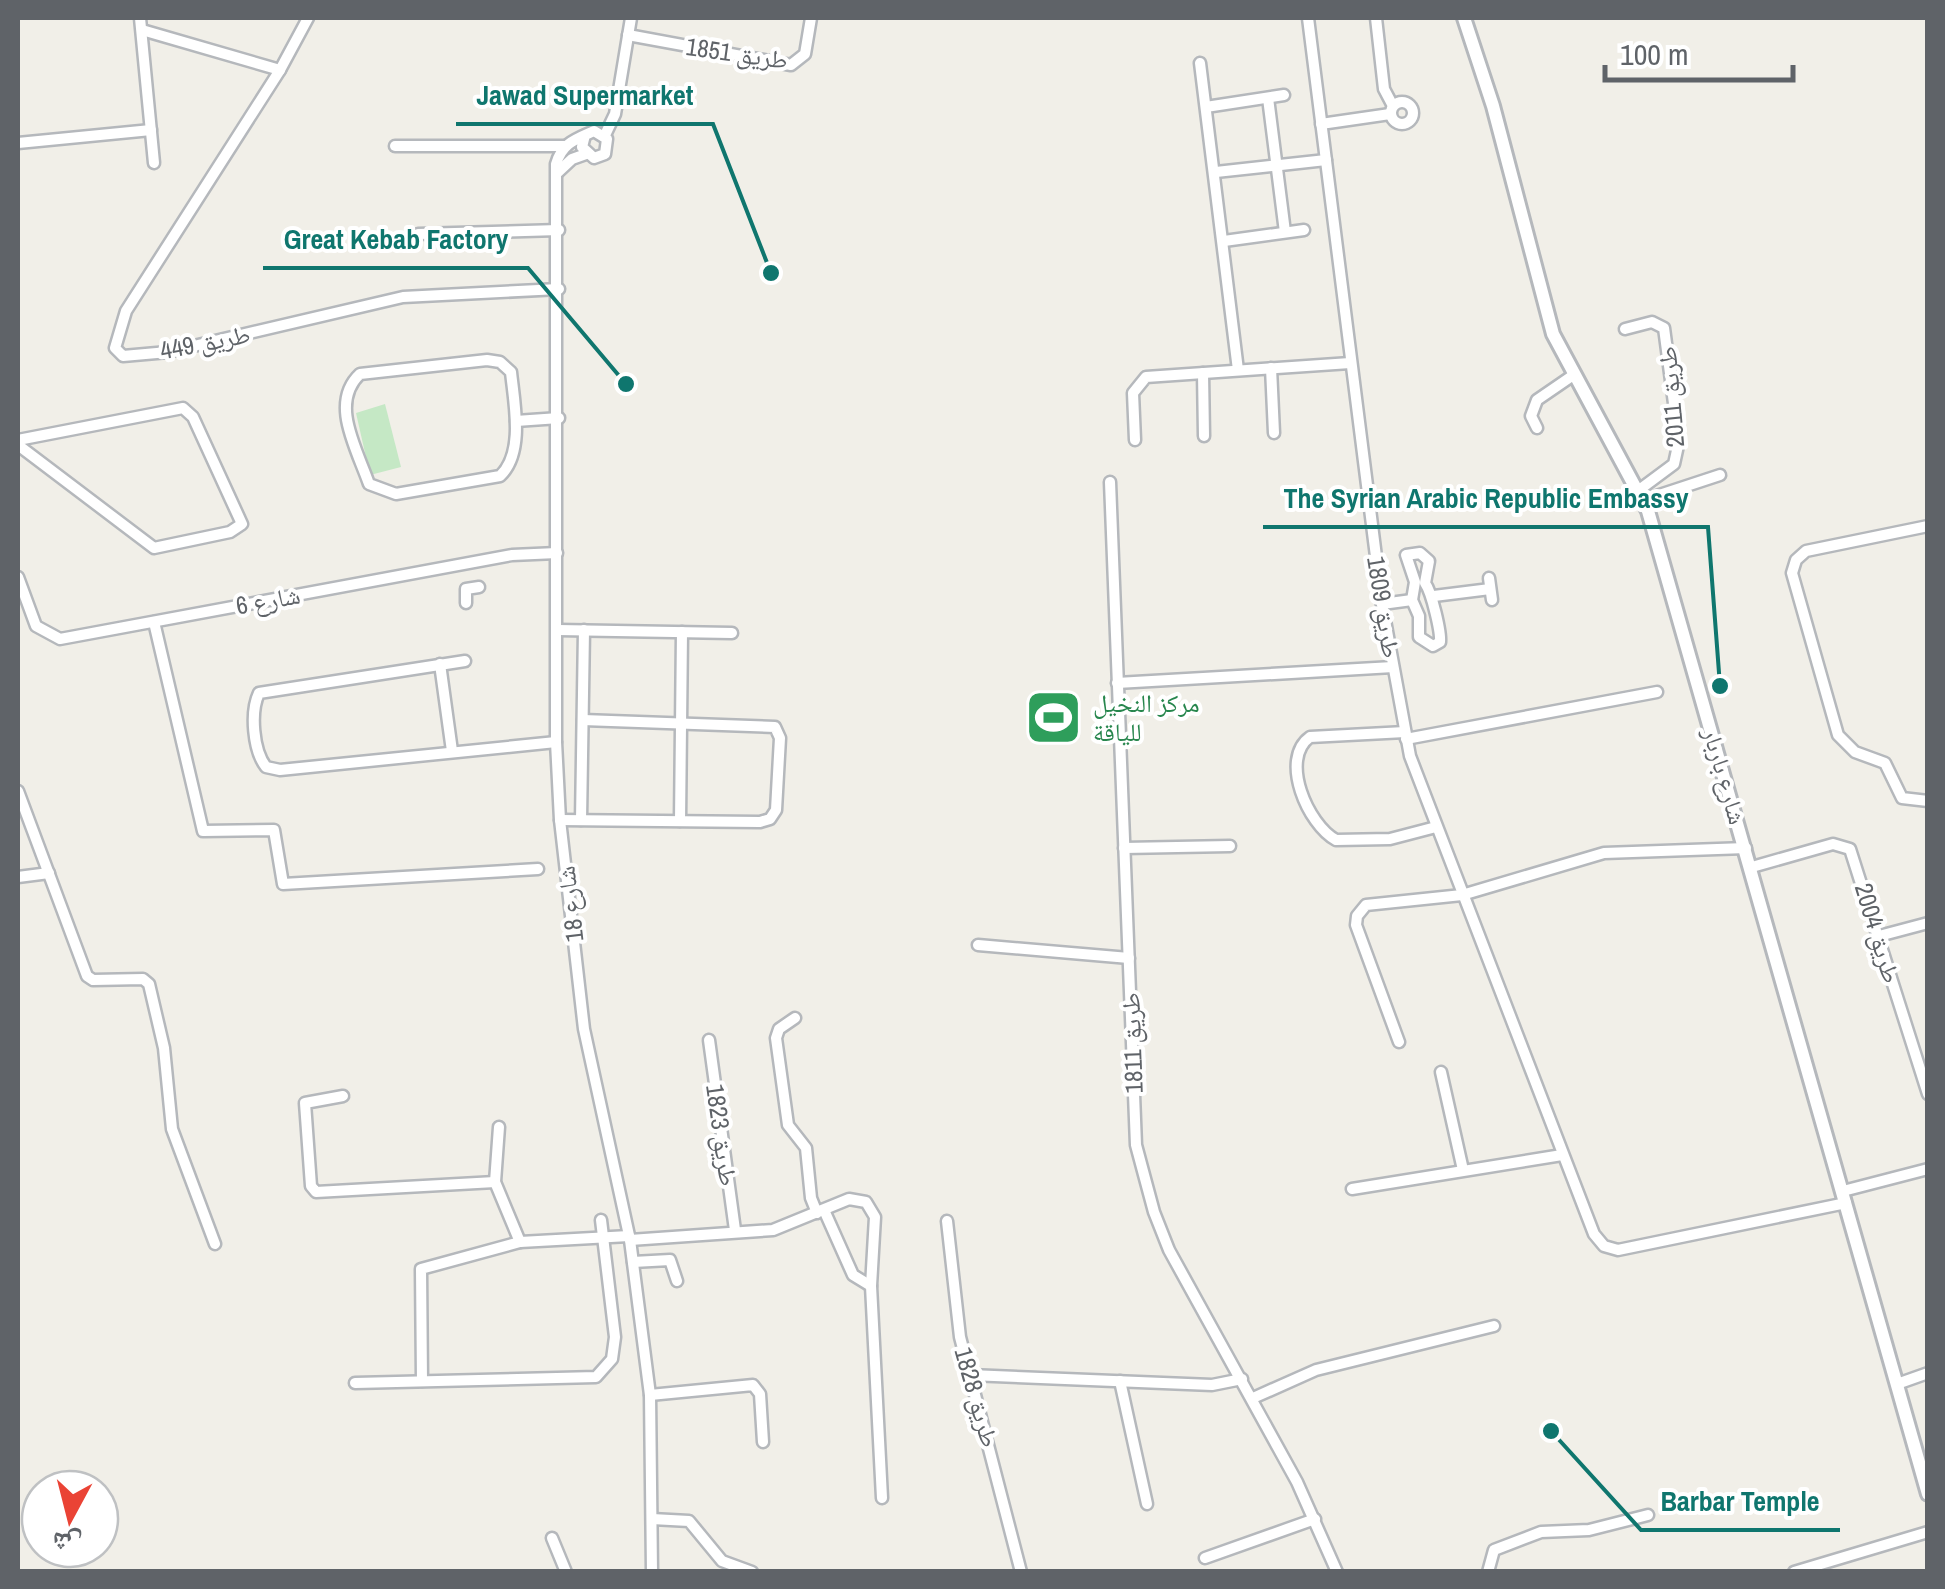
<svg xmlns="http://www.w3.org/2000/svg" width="1945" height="1589" font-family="'Archivo Narrow','Noto Naskh Arabic',sans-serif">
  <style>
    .green { fill: #c5e8c5 }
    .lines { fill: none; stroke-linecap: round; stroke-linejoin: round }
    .minor-casing { stroke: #b5b8bc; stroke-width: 15 }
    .tertiary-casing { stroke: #b5b8bc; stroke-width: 18 }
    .minor { stroke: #fff; stroke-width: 10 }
    .tertiary { stroke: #fff; stroke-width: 12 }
    .labels { text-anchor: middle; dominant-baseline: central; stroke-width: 8; stroke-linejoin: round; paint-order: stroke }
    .street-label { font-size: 25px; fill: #5f6368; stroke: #fff }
    .leisure-label { font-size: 25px; fill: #27864d; stroke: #fff; text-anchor: start }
    .leader { fill: none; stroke: #0f766e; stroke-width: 4 }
    .callout-dot { fill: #0f766e; stroke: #fff; stroke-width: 4 }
    .callout-label { font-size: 28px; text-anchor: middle; font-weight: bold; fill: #0f766e; stroke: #fff; stroke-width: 8; stroke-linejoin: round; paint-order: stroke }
  </style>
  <rect width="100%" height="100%" fill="#f1efe8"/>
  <!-- green -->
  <polygon class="green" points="385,404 401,467 370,475 356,413"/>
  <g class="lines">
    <defs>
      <g id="minor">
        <polyline points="140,18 154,163"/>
        <polyline points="308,18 280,70 126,311 115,348 123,356 168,352 403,297 559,289"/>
        <polyline points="1308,18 1382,604 1410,756 1594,1234 1604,1246 1618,1250 1846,1203"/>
        <polyline points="1376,18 1384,89 1393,106"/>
        <polyline points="142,30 280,70"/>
        <polyline points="628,35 791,65 805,54 811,18"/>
        <polyline points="1200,63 1238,370"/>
        <polyline points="1268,98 1285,232"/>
        <circle cx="1402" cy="113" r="11"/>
        <polyline points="1206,107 1284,95"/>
        <polyline points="1321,124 1390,114"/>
        <path d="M585,135L582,147L594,158L605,154L607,139L594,131C576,139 562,143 556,164V742L560,820L584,1029L630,1240L650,1395L652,1572"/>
        <polyline points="605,135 615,114 631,18"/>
        <polyline points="18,143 151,130"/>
        <polyline points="395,146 564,146"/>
        <polyline points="1216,172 1326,160"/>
        <polyline points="557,173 572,159 586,154"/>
        <polyline points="418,234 559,230"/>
        <polyline points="1224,241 1304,230"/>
        <polyline points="1625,329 1652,322 1664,328 1679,441 1674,464 1639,490"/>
        <path d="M487,360L500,362L511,372C514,402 525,453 500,476L396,494L369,484C357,449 329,403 360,374Z"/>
        <polyline points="1271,368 1274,433"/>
        <polyline points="1203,373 1204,436"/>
        <polyline points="516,421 559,418"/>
        <polyline points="1537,428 1531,416 1537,400 1572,376"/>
        <polyline points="18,440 183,408 193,417 242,524 230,532 154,548 18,445"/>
        <polyline points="1135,440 1133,393 1146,377 1350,363"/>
        <polyline points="1110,482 1136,1145 1154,1212 1169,1250 1297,1482 1337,1572"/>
        <polyline points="1644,500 1720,475"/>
        <polyline points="1928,526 1806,551 1796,560 1792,573 1838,735 1855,752 1885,763 1902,798 1928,801"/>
        <path d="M1420,553L1429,561L1425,583C1432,593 1441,632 1440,642L1433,646L1419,637V616L1412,600L1415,582L1406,555Z"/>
        <polyline points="18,577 36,626 60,639 512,555 557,553"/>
        <polyline points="1489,578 1492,600"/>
        <polyline points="1434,596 1490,589"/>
        <polyline points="466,603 466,589 479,587"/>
        <polyline points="1382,604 1412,600"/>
        <polyline points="154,622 203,831 274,830 283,884 538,869"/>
        <polyline points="558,630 732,633"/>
        <path d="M465,661L259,693C250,712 253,750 266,767L280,770L556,742"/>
        <polyline points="440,664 452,751"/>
        <polyline points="1117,683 1393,667"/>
        <path d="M1405,732L1310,737C1279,759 1308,825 1336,840L1390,839L1436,827"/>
        <polyline points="1406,739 1657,692"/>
        <polyline points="18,791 87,976 93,980 143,979 149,984 164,1048 172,1129 215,1244"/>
        <polyline points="560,820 760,822 770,819 776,810 780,738 775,727 583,720"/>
        <polyline points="581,820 584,630"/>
        <polyline points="680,821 682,632"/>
        <polyline points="1124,848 1230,846"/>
        <polyline points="1752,867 1833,844 1850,849 1928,1094"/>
        <polyline points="18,877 49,873"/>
        <polyline points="1879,936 1928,923"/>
        <polyline points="978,945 1129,958"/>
        <polyline points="795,1018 779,1029 776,1038 788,1125 806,1148 811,1198 817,1213"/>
        <polyline points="709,1040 735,1230"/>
        <polyline points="1399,1042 1356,925 1357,916 1366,905 1462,895 1604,853 1746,848"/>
        <polyline points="1441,1072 1463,1170"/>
        <polyline points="343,1096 305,1103 311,1186 316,1192 495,1182"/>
        <polyline points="499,1127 495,1182 520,1242"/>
        <polyline points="1352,1189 1562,1155"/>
        <polyline points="1843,1191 1928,1169"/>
        <polyline points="824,1210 853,1275 871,1286"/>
        <polyline points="947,1221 960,1337 1021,1572"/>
        <polyline points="630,1240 773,1230 849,1199 866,1202 875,1217 871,1286 882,1498"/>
        <polyline points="633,1262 670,1260 677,1281"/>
        <polyline points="970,1375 1212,1385 1242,1379"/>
        <polyline points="422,1381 421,1269 520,1242 629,1236"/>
        <polyline points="1120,1381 1147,1504"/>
        <polyline points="355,1383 596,1377 612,1359 615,1337 601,1220"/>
        <polyline points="1897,1384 1928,1373"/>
        <polyline points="650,1395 753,1385 760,1394 763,1442"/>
        <polyline points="1253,1398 1316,1370 1494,1326"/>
        <polyline points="652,1519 689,1521 722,1561 752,1572"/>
        <polyline points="552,1538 566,1572"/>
        <polyline points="1205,1558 1315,1519"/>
        <polyline points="1488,1572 1494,1550 1541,1532 1589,1530 1648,1515"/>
        <polyline points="1794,1572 1928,1532"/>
      </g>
      <polyline id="tertiary" points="1464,18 1493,106 1553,334 1648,511 1928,1494"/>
    </defs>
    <!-- minor casing -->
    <use href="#minor" class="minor-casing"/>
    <!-- tertiary casing -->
    <use href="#tertiary" class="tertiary-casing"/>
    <!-- minor -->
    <use href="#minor" class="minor"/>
    <!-- tertiary -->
    <use href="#tertiary" class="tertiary"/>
  </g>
  <!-- icons -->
  <defs>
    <symbol id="stadium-square" viewBox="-11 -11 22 22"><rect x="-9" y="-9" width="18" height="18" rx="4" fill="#2e9e5b" stroke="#fff"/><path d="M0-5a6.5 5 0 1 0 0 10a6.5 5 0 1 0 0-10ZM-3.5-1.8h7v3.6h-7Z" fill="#fff"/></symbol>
  </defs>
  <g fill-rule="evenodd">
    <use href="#stadium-square" x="1022" y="686" width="63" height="63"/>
  </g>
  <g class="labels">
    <!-- street labels -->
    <g class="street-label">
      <text transform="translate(737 53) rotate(8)">طريق 1851</text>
      <text transform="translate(205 342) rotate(-11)">طريق 449</text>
      <text transform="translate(1671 397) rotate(-95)">طريق 2011</text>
      <text transform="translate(268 600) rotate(-10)">شارع 6</text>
      <text transform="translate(1384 607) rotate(81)">طريق 1809</text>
      <text transform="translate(1725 776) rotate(74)">شارع باربار</text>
      <text transform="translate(570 904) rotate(-97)">شارع 18</text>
      <text transform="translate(1878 933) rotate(73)">طريق 2004</text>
      <text transform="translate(1132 1043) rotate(-92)">طريق 1811</text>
      <text transform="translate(722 1135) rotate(82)">طريق 1823</text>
      <text transform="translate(977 1397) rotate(74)">طريق 1828</text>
    </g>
    <!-- leisure labels -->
    <g class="leisure-label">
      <text x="1093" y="703">مركز النخيل<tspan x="1093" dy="29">للياقة</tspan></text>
    </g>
  </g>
  <!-- callouts -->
  <path class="leader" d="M771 273L713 124H456M626 384L528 268H263M1720 686L1708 527H1263M1551 1431L1641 1530H1840"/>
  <g class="callout-dot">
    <circle cx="771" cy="273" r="10"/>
    <circle cx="626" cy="384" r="10"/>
    <circle cx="1720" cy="686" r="10"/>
    <circle cx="1551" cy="1431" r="10"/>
  </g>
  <g class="callout-label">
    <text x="585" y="105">Jawad Supermarket</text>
    <text x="396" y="249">Great Kebab Factory</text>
    <text x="1486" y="508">The Syrian Arabic Republic Embassy</text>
    <text x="1740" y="1511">Barbar Temple</text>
  </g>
  <!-- border -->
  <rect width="1945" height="1589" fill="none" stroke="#5f6368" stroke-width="40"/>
  <!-- north arrow -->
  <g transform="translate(70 1519) rotate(187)"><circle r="48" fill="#ffffff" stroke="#bfc1c3" stroke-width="2.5"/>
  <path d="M0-8L18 38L0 25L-18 38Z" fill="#ea4335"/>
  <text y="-15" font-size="28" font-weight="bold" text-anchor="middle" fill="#5f6368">ش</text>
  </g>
  <!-- scale -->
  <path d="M1605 65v15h188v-15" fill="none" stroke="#5f6368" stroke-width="5"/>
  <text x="1620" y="65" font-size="30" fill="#5f6368" stroke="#ffffff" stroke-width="8" paint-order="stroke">100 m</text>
</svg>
